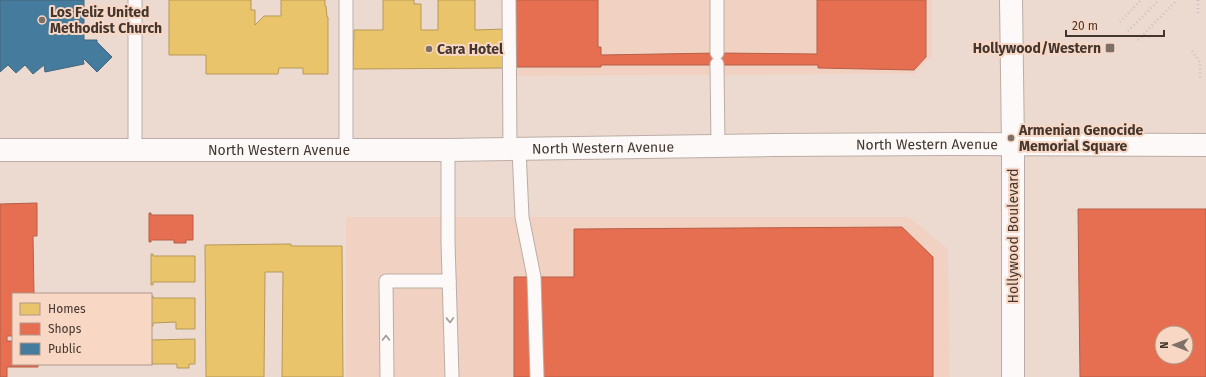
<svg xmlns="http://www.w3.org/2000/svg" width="1206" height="377" font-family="'Fira Sans',sans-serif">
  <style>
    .built { fill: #f1d2c2 }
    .homes { fill: #e9c46a; stroke: #b79958 }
    .shops { fill: #e76f51; stroke: #b65e46; fill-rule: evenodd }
    .public { fill: #457b9d; stroke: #44667c }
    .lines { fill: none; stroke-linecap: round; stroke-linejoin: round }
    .lane-casing { stroke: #bbada6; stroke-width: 15 }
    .secondary-casing { stroke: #bbada6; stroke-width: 24 }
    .primary-casing { stroke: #bbada6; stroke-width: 24 }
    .path { stroke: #c7c1bd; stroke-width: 2.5; stroke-dasharray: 1 3; stroke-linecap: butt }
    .lane { stroke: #fcf9f8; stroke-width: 13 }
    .secondary { stroke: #fcf9f8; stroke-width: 22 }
    .primary { stroke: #fcf9f8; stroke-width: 22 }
    .oneway { stroke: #a09893 }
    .poi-dot { fill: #7e6f67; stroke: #f8d7c4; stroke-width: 1.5 }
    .labels { text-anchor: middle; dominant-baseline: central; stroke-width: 4; stroke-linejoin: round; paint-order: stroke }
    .poi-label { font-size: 14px; font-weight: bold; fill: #43362e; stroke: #f8d7c4; text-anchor: start }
    .street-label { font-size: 14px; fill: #43362e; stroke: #f8d7c4 }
  </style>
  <rect width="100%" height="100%" fill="#ecdad0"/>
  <!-- built -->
  <g class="built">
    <polygon points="516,0 932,0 932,56 914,74 516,76"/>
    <polygon points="346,217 909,217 948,249 950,377 346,377"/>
  </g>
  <!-- homes -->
  <g class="homes">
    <polygon points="169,0 251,0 251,10 255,10 255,25 264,16 281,16 281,0 325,0 325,6 326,6 327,17 328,17 328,74 303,74 303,68 279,68 278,74 206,74 206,55 169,55"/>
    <polygon points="383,0 414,0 414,4 421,4 421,30 438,30 438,0 475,0 475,30 505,29 505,68 353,69 354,30 383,30"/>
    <polygon points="291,244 291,246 342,246 343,377 282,377 283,272 265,272 264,377 206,377 205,245"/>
    <polygon points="151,254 153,254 153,256 195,256 195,282 153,282 153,285 151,285"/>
    <polygon points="151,296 153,296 153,298 195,298 195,329 176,329 176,322 153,323 153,326 151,326"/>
    <polygon points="195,339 195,364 189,364 189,368 177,368 177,364 152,364 151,340"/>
  </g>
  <!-- shops -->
  <g class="shops">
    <polygon points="516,0 598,0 598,47 601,47 601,55 717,53 817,54 817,0 926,0 926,57 914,70 818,68 818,65 601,65 601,67 516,67"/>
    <polygon points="37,203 37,236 33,236 34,294 13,294 13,336 7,336 7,341 13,341 13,364 38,364 38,367 7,367 7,377 0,377 0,204"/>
    <path d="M1078,209H1206V377H1080ZM1162,333H1186V357H1162Z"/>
    <polygon points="149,213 151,213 151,215 193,215 193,240 186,240 186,243 174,243 174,240 151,240 151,242 149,242"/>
    <polygon points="902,227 933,257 933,377 514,377 514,277 574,277 574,229"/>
  </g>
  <!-- public -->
  <polygon class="public" points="0,0 84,0 84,40 97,40 97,42 112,57 97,72 83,58 84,64 45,72 44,65 33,74 25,65 16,73 8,65 0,72"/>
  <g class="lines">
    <defs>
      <g id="lane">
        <polyline points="135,0 135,151"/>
        <polyline points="346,0 346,150"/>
        <polyline points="509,0 510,150"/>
        <polyline points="717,53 717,0"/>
        <polyline points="717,64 718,146"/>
        <polyline points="519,149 522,217 534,277 537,377"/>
        <polyline points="448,150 448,242 452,377"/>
        <polyline points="387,377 386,281 449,281"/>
      </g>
      <polyline id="secondary" points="1011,0 1013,145 1013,377"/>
      <g id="primary">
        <path id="s1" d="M0,150H448L774,145L949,144L1206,145"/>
      </g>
    </defs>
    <!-- lane casing -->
    <use href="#lane" class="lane-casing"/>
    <!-- secondary casing -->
    <use href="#secondary" class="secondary-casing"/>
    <!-- primary casing -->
    <use href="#primary" class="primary-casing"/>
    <!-- path -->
    <g class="path">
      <polyline points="1198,0 1198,13"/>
      <polyline points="1120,22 1141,0"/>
      <polyline points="1128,31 1159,0"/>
      <polyline points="1138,40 1177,0"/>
      <polyline points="1192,51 1200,62 1200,78"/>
    </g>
    <!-- lane -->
    <use href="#lane" class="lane"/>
    <!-- secondary -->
    <use href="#secondary" class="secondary"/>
    <!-- primary -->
    <use href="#primary" class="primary"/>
  </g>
  <!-- one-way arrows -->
  <defs><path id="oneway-chevron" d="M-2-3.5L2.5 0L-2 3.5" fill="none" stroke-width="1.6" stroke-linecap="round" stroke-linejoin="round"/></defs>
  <g class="oneway">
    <use href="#oneway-chevron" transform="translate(450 320) rotate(88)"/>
    <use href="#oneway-chevron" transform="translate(386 338) rotate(-90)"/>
  </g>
  <!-- markers -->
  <g class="poi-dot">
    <circle cx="42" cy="20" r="4"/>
    <rect x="1105" y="43" width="10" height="10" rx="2"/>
    <circle cx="429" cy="49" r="4"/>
    <circle cx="1011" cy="138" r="4"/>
  </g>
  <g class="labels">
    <!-- poi labels -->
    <g class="poi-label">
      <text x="50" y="12">Los Feliz United<tspan x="50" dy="16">Methodist Church</tspan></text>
      <text x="1101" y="48" text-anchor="end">Hollywood/Western</text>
      <text x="437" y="49">Cara Hotel</text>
      <text x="1019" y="130">Armenian Genocide<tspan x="1019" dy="16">Memorial Square</tspan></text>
    </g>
    <!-- street labels -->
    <g class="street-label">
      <text stroke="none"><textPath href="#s1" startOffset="927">North Western Avenue</textPath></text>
      <text stroke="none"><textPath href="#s1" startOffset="603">North Western Avenue</textPath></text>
      <text stroke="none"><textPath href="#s1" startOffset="279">North Western Avenue</textPath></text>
      <text transform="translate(1013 236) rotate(-90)">Hollywood Boulevard</text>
    </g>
  </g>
  <!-- legend -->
  <rect x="12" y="293" width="140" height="72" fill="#f8d7c4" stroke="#b09788"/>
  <rect x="20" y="303" width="20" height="12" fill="#e9c46a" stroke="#b09788"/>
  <text x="48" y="313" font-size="12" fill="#43362e">Homes</text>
  <rect x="20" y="323" width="20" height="12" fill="#e76f51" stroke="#b09788"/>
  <text x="48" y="333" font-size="12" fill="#43362e">Shops</text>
  <rect x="20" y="343" width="20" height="12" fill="#457b9d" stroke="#b09788"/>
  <text x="48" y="353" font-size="12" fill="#43362e">Public</text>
  <!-- north arrow -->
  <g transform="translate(1174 345) rotate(270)"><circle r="19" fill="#f8d7c4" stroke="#b09788"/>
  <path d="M0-3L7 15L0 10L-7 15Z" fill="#7e6f67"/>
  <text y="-6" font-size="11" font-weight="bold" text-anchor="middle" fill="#43362e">N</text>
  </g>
  <!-- scale -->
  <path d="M1066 30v6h98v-6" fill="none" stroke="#43362e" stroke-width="2"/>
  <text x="1072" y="30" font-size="12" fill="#43362e" stroke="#f8d7c4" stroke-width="3" paint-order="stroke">20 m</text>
</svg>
